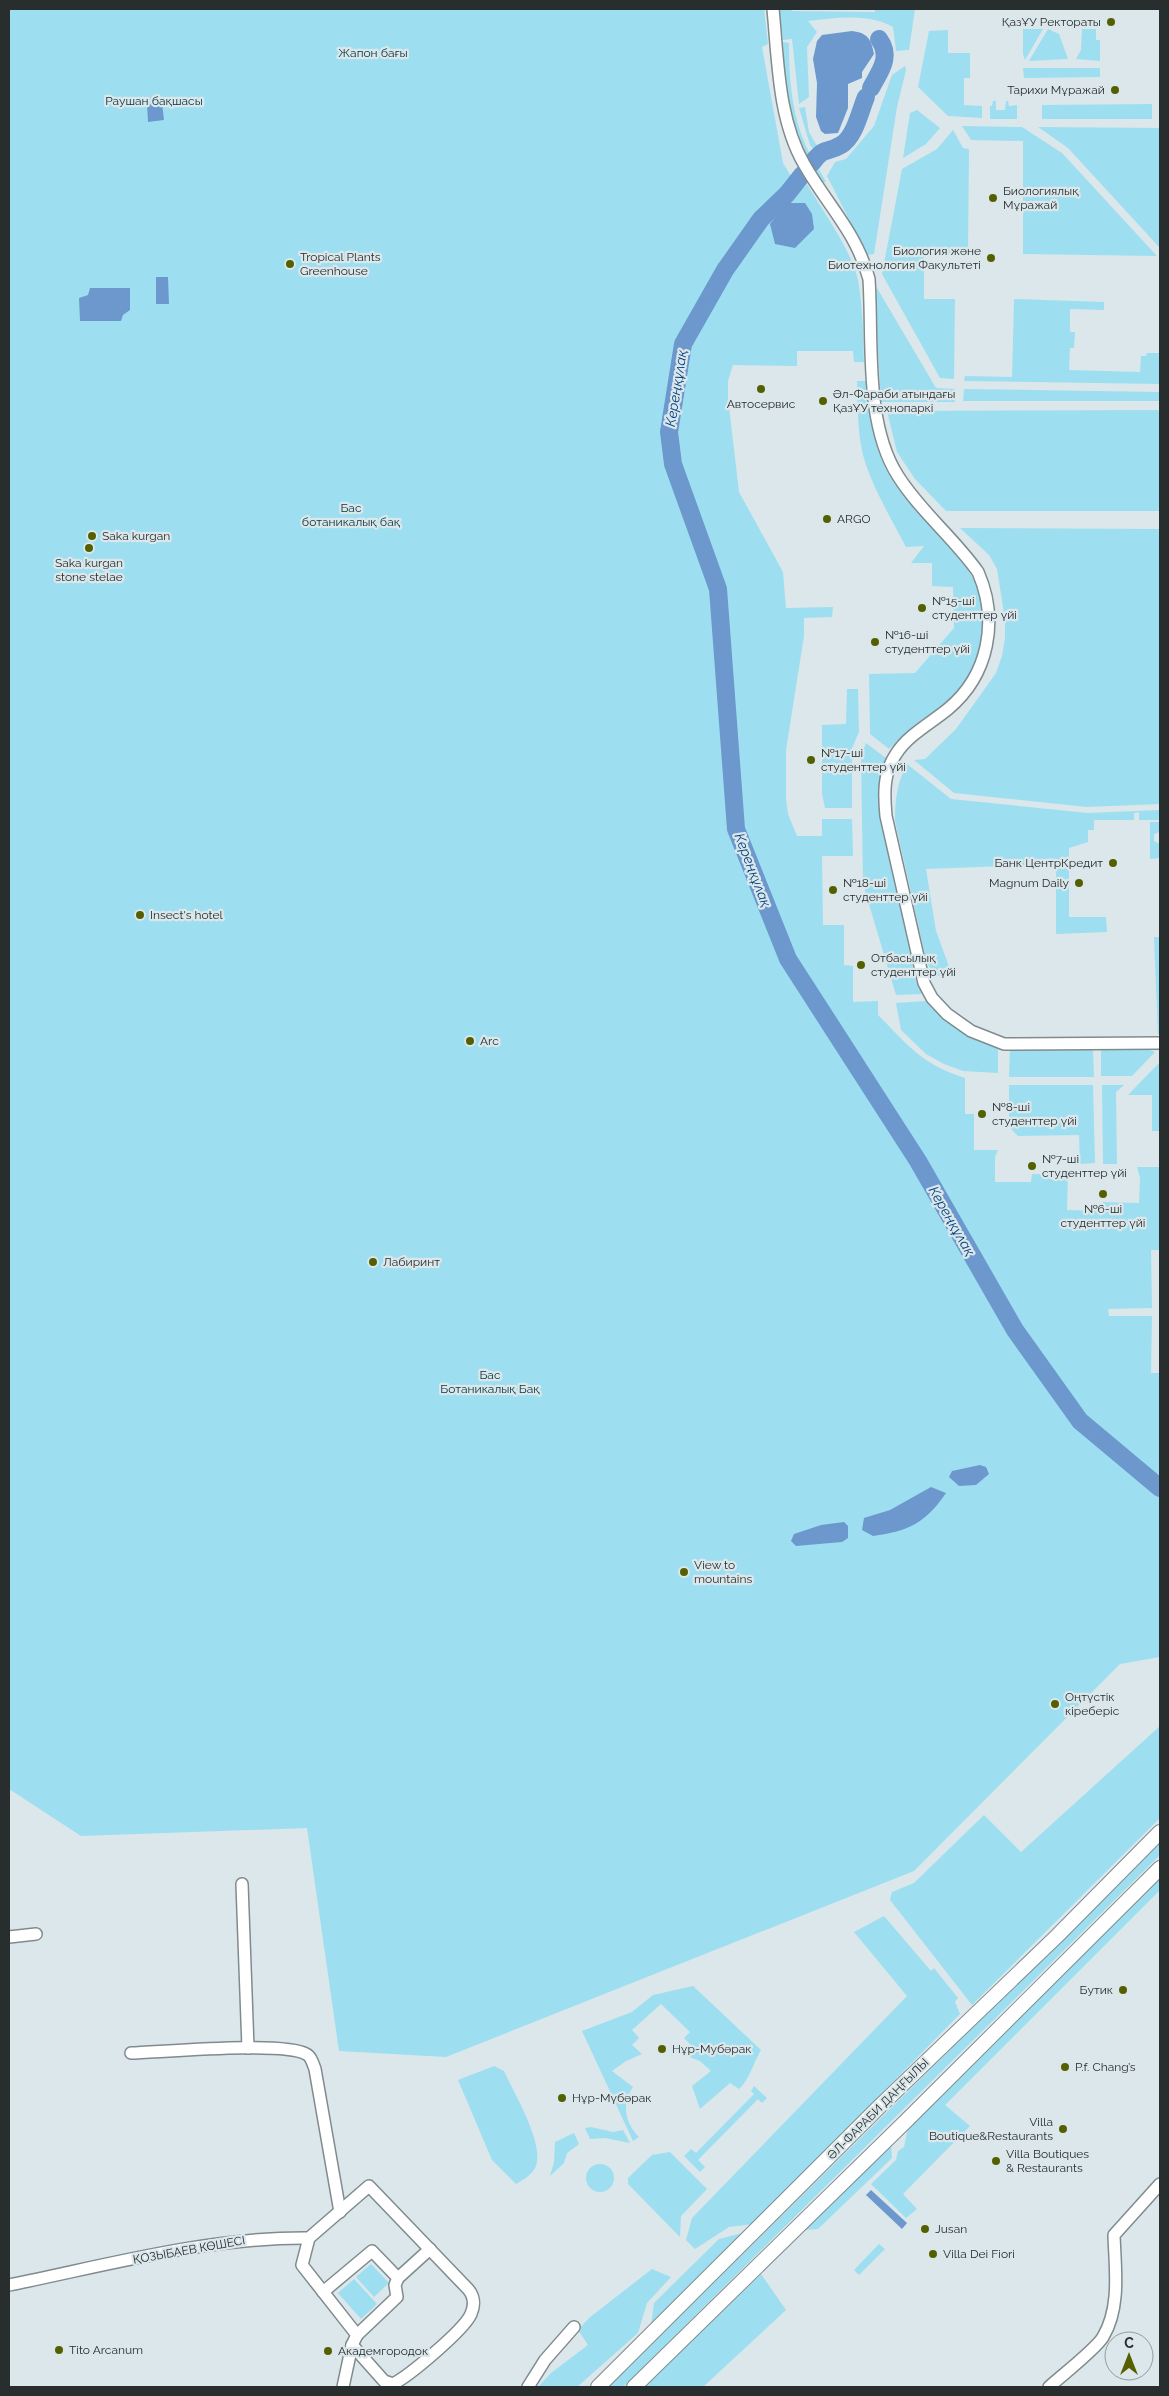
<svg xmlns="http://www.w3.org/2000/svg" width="1169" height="2396" font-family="Raleway,sans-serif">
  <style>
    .green { fill: #9ddff0 }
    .water { fill: #6c98cd }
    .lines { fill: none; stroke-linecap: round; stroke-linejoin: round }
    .river { stroke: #6c98cd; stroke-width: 18 }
    .minor-casing { stroke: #808b8e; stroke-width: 14 }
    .major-casing { stroke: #808b8e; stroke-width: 16 }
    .minor { stroke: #fff; stroke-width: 11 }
    .major { stroke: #fff; stroke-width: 14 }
    .poi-dot { fill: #546000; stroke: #dbe7ea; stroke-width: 2 }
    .labels { text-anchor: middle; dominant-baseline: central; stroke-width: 4.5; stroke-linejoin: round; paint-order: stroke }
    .poi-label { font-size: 12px; fill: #282d2e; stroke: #dbe7ea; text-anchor: start }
    .park-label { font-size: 12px; fill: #02313a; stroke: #dbe7ea }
    .street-label { font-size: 12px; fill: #282d2e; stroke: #dbe7ea }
    .water-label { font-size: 14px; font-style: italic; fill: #004181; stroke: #dbe7ea }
  </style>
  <rect width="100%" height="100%" fill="#dbe7ea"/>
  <!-- green -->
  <g class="green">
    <path d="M9,9H764L768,44L762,47L783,163L800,191L807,184C822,210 852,251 858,280C863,307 863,335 864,362H854L853,351H797V366L733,365L728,381V398L739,492L783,572L786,608L833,607L832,617L804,618V636L786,750V799L788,814L797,836H822V819H852L853,856H822L823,925H844V965L853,966V1002L878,1001V1015C909,1046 921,1064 965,1078V1114H974V1150H998L995,1157V1182H1031L1032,1174L1068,1175L1067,1210L1103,1211V1202L1139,1203L1140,1178L1137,1167H1160V1250H1151L1152,1308L1108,1309L1109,1316H1152L1151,1373H1160V1657L1120,1664L914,1871L446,2057L339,2051L307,1828L81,1836L9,1789Z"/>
    <path d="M779,9H791L792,11L875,12V9H915L909,50L896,51L893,27C868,13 835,18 808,21L817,32L807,47L809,97L799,104L792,39L783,40Z"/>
    <polygon points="1023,29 1043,29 1025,60 1023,54"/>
    <polygon points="1048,29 1059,34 1068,59 1029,61"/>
    <polygon points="1082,29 1096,29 1096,40 1100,40 1100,61 1076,59 1081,50"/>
    <path d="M883,30C894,60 893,67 873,92L867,90C876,72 891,54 878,34Z"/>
    <polygon points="948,30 948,53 970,53 970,78 964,78 964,105 982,106 982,118 948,116 918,87 929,31"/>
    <path d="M783,42L789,43C789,80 792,119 809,152C814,162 821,172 826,182H821C795,140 783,92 783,42Z"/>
    <polygon points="905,66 906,70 897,107 874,254 867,255 827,176 835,162 846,159 874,126 892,75"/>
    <polygon points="1023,68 1100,68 1100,77 1024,78"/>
    <path d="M865,94L870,96L852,147L839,156H819L810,145L799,108L805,107L809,132L817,146C856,143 849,122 865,94Z"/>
    <polygon points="993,101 996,101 996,110 1005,110 1006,101 1008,101 1009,106 1017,105 1017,119 990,119 990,106 992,106"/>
    <polygon points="1152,104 1152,119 1042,119 1042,105"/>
    <polygon points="917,110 940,128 926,144 903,158 910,113"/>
    <polygon points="962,126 1022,127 1062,153 1157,256 1023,254 1023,141 971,140"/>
    <polygon points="1038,127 1160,128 1160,248 1068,148"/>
    <polygon points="953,130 963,148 969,149 968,252 967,255 924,255 924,299 955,299 954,379 940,378 882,274 902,169 937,149"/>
    <polygon points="877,288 936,388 955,389 955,402 881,402 875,299"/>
    <polygon points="1014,299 1104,302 1104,310 1070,309 1070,332 1075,332 1074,348 1070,348 1069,370 1140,372 1141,356 1146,356 1147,353 1160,353 1160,384 964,381 965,376 1012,377"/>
    <path d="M857,381H868C870,411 872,441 886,469C916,527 995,561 982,636C980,653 974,671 964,685C952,701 936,710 920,721C909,730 899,739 889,749L870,734L869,674L915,673L954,628L953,587L932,586V563H911L924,546L906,547C892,520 875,492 865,462C857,436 858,408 857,381Z"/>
    <polygon points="964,389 1160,392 1160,401 963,401"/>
    <polygon points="1158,410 1160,414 1160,511 946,511 915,479 897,452 887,411"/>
    <polygon points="960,528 1160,529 1160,804 1087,807 954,793 914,760 925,759 956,729 996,673 1002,656 1005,638 1005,620 997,569 989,555"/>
    <polygon points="847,689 858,689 859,732 852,748 852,808 825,808 822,794 822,725 846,724"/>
    <polygon points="866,743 887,759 881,782 879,808 916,981 922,994 896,995 863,884 861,755"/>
    <path d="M907,764L951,799L1088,813L1160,810V820H1139V812L1134,813V820H1094V830H1088V842L1069,848V917H1106L1107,932L1056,934V864L926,869L936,931L951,972L934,977L926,960L895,821C895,799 897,783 907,764Z"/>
    <polygon points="1150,822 1160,822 1160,832 1154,834 1154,841 1160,844 1159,858 1150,859"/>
    <polygon points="1154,937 1160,937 1160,1034 1158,1034"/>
    <polygon points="927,1001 955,1028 998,1047 998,1073 963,1071 944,1064 926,1054 901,1030 896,1003"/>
    <polygon points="1010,1048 1093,1049 1094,1077 1009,1077"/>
    <polygon points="1144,1048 1155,1052 1132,1076 1101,1076 1101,1049"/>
    <polygon points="1159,1063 1160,1131 1152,1131 1152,1095 1128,1095"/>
    <polygon points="1009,1085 1093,1085 1095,1163 1080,1164 1079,1135 1018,1136 1009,1127"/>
    <polygon points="1102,1085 1124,1085 1116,1092 1117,1164 1103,1164"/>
    <polygon points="1160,1726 1160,1818 972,2005 890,1900 892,1892 914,1883 984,1815 1021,1852"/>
    <polygon points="1160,1843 1160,1855 623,2387 608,2387"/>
    <polygon points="1160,1877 1160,1890 945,2105 970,2126 903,2194 917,2209 906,2218 871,2184 896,2160 898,2151 904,2147 908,2128"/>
    <polygon points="884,1916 931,1971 934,1968 958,1998 955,2002 960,2014 753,2224 729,2227 695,2249 686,2240 692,2218 907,1996 854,1932"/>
    <path d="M693,1986L761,2050C753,2063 750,2079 739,2089L730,2083L700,2109L692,2086L711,2071L700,2061L681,2054L691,2045L684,2038L690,2032L661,2004L632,2030L639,2038L632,2045L642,2054L626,2061L612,2071L633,2087C621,2104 625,2123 639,2137L633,2141L582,2031L632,2012L653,1995Z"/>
    <path d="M494,2066L504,2071C514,2093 541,2138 537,2162C535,2173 525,2179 516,2184L492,2160L458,2080Z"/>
    <polygon points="754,2086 767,2098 762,2103 758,2099 698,2160 705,2167 700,2172 684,2156 691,2149 696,2153 754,2094 751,2091"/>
    <polygon points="591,2127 613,2132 623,2130 630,2143 605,2138 590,2139 585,2128"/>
    <polygon points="574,2133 579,2144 567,2153 564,2163 550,2176 554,2162 555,2142"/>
    <polygon points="891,2145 892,2158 818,2229 805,2230"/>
    <polygon points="670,2152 707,2189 681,2216 680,2237 628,2184 628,2178 652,2155"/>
    <circle cx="600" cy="2178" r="14"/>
    <polygon points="755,2230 650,2333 654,2303 719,2239"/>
    <polygon points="879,2244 885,2249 859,2275 854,2270"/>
    <polygon points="371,2264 389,2283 374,2297 356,2277"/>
    <polygon points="652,2269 671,2277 647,2303 638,2333 577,2387 538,2387 551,2373 588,2345 578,2330 589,2318"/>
    <polygon points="761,2274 786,2310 703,2387 644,2387"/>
    <polygon points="354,2279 377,2304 361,2319 338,2293"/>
  </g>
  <!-- water -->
  <g class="water">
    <path d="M852,31C868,33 871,39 874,54L862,72V78L848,84V108L838,133L825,134L821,131L816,117L817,83L813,59L817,41L822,35Z"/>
    <polygon points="162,103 164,120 148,122 147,104"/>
    <polygon points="787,203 805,203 812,214 814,229 795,248 775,244 770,224"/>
    <polygon points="156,277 168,277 169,304 156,304"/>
    <polygon points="90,288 130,288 130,310 123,315 121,321 80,321 79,298 88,295"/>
    <polygon points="980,1465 986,1467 989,1474 976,1485 959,1486 949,1477 952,1471"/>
    <path d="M931,1487L946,1493C925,1524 908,1531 873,1536L862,1530L864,1518L890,1510Z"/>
    <polygon points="844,1522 848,1526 848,1538 842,1542 796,1546 791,1541 794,1534 821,1525"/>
    <polygon points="871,2190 907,2223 902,2229 866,2195"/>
  </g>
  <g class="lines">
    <!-- river -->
    <g class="river">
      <path d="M871,88C880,71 892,57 879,39"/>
      <path d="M812,163C826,145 826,154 841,145C855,137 860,111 866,97"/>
      <polyline points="802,175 787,194 761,219 725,270 683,344 669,432 673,464 718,589 736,829 788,959 918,1161 1015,1330 1080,1421 1160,1488"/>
    </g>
    <defs>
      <g id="minor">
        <path d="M773,9C778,60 778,119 804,164C827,205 856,231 869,279C873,340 864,423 898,476C920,511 954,538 978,572C999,620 989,675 948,709C931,723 908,735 896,754C883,773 884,795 886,816L924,983L932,998L947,1014L971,1031L1004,1044L1160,1043"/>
        <polyline points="242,1884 248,2048"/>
        <polyline points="9,1937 36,1934"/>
        <path d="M131,2053C163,2052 284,2041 306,2054C311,2056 313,2064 315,2069L340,2212"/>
        <polyline points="309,2238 302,2265 357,2335 352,2345 343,2387"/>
        <path d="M9,2285C108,2265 207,2237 309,2238L369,2186L468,2289C474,2296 475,2305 471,2314C464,2330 409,2376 393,2384L384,2381L352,2345"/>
        <polyline points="323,2292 372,2251 398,2278"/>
        <polyline points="357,2335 397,2297 395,2285 398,2278 430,2249"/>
        <polyline points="528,2387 545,2360 574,2327"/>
        <path d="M1049,2387C1061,2376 1096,2349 1103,2337C1121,2307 1115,2268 1114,2235L1160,2184"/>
      </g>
      <g id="major">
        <polyline points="598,2387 878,2108 1057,1936 1160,1832"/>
        <polyline points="634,2387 906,2121 1160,1868"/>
      </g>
    </defs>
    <!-- minor casing -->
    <use href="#minor" class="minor-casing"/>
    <!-- major casing -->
    <use href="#major" class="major-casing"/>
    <!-- minor -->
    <use href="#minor" class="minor"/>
    <!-- major -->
    <use href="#major" class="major"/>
  </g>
  <!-- markers -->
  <g class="poi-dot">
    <circle cx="1111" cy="22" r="5"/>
    <circle cx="1115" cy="90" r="5"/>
    <circle cx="993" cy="198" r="5"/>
    <circle cx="991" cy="258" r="5"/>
    <circle cx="290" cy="264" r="5"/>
    <circle cx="761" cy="389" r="5"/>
    <circle cx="823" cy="401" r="5"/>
    <circle cx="827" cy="519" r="5"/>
    <circle cx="92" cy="536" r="5"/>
    <circle cx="89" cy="548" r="5"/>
    <circle cx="922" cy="608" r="5"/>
    <circle cx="875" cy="642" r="5"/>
    <circle cx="811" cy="760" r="5"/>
    <circle cx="1113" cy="863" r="5"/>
    <circle cx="1079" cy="883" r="5"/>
    <circle cx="833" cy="890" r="5"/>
    <circle cx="140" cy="915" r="5"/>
    <circle cx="861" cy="965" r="5"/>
    <circle cx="470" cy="1041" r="5"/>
    <circle cx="982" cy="1114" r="5"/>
    <circle cx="1032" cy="1166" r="5"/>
    <circle cx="1103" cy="1194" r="5"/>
    <circle cx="373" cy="1262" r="5"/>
    <circle cx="684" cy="1572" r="5"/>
    <circle cx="1055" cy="1704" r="5"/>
    <circle cx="1123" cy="1990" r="5"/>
    <circle cx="662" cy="2049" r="5"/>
    <circle cx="1065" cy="2067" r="5"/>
    <circle cx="562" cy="2098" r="5"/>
    <circle cx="1063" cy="2129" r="5"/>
    <circle cx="996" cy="2161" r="5"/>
    <circle cx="925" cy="2229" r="5"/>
    <circle cx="933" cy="2254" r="5"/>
    <circle cx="59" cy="2350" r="5"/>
    <circle cx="328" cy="2351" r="5"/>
  </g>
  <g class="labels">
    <!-- poi labels -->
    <g class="poi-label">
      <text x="1101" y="22" text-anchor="end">ҚазҰУ Ректораты</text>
      <text x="1105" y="90" text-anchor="end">Тарихи Мұражай</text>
      <text x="1003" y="191">Биологиялық<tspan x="1003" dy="14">Мұражай</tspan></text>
      <text x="981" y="251" text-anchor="end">Биология және<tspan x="981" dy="14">Биотехнология Факультеті</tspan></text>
      <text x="300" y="257">Tropical Plants<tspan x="300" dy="14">Greenhouse</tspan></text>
      <text x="833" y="394">Әл-Фараби атындағы<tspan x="833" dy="14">ҚазҰУ технопаркі</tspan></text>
      <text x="761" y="404" text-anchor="middle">Автосервис</text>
      <text x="837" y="519">ARGO</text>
      <text x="102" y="536">Saka kurgan</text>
      <text x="89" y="563" text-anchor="middle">Saka kurgan<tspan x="89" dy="14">stone stelae</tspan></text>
      <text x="932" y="601">№15-ші<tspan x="932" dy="14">студенттер үйі</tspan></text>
      <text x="885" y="635">№16-ші<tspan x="885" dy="14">студенттер үйі</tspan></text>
      <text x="821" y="753">№17-ші<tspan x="821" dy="14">студенттер үйі</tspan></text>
      <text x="1103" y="863" text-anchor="end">Банк ЦентрКредит</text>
      <text x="843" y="883">№18-ші<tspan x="843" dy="14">студенттер үйі</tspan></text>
      <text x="1069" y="883" text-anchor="end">Magnum Daily</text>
      <text x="150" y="915">Insect's hotel</text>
      <text x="871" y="958">Отбасылық<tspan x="871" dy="14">студенттер үйі</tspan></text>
      <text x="480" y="1041">Arc</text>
      <text x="992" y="1107">№8-ші<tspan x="992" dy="14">студенттер үйі</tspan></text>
      <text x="1042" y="1159">№7-ші<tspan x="1042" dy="14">студенттер үйі</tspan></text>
      <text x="1103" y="1209" text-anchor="middle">№6-ші<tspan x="1103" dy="14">студенттер үйі</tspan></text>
      <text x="383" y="1262">Лабиринт</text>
      <text x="694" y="1565">View to<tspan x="694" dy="14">mountains</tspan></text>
      <text x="1065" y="1697">Оңтүстік<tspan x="1065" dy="14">кіреберіс</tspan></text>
      <text x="1113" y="1990" text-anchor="end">Бутик</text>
      <text x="672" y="2049">Нұр-Мубәрак</text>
      <text x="1075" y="2067">P.f. Chang’s</text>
      <text x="572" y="2098">Нұр-Мүбәрак</text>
      <text x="1053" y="2122" text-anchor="end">Villa<tspan x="1053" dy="14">Boutique&amp;Restaurants</tspan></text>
      <text x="1006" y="2154">Villa Boutiques<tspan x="1006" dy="14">&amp; Restaurants</tspan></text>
      <text x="935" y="2229">Jusan</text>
      <text x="943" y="2254">Villa Dei Fiori</text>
      <text x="69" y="2350">Tito Arcanum</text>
      <text x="338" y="2351">Академгородок</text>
    </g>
    <!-- park labels -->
    <g class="park-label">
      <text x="373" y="53">Жапон бағы</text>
      <text x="154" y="101">Раушан бақшасы</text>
      <text x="351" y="508">Бас<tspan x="351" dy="14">ботаникалық бақ</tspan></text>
      <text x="490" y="1375">Бас<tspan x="490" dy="14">Ботаникалық Бақ</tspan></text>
    </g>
    <!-- street labels -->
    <g class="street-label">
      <text transform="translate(878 2109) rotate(-45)">ӘЛ-ФАРАБИ ДАҢҒЫЛЫ</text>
      <text transform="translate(189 2250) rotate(-10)">ҚОЗЫБАЕВ КӨШЕСІ</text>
    </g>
    <!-- water labels -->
    <g class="water-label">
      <text transform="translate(676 388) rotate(-81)">Кереңқұлақ</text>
      <text transform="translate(753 870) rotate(69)">Кереңқұлақ</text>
      <text transform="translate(952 1221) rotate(60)">Кереңқұлақ</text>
    </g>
  </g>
  <!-- border -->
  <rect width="1169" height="2396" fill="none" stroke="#282d2e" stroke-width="20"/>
  <!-- north arrow -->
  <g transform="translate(1129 2356)"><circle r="24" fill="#dbe7ea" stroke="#939d9f"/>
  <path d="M0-4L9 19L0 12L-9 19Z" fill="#546000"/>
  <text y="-8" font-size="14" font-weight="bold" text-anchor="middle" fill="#282d2e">С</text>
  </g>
</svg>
